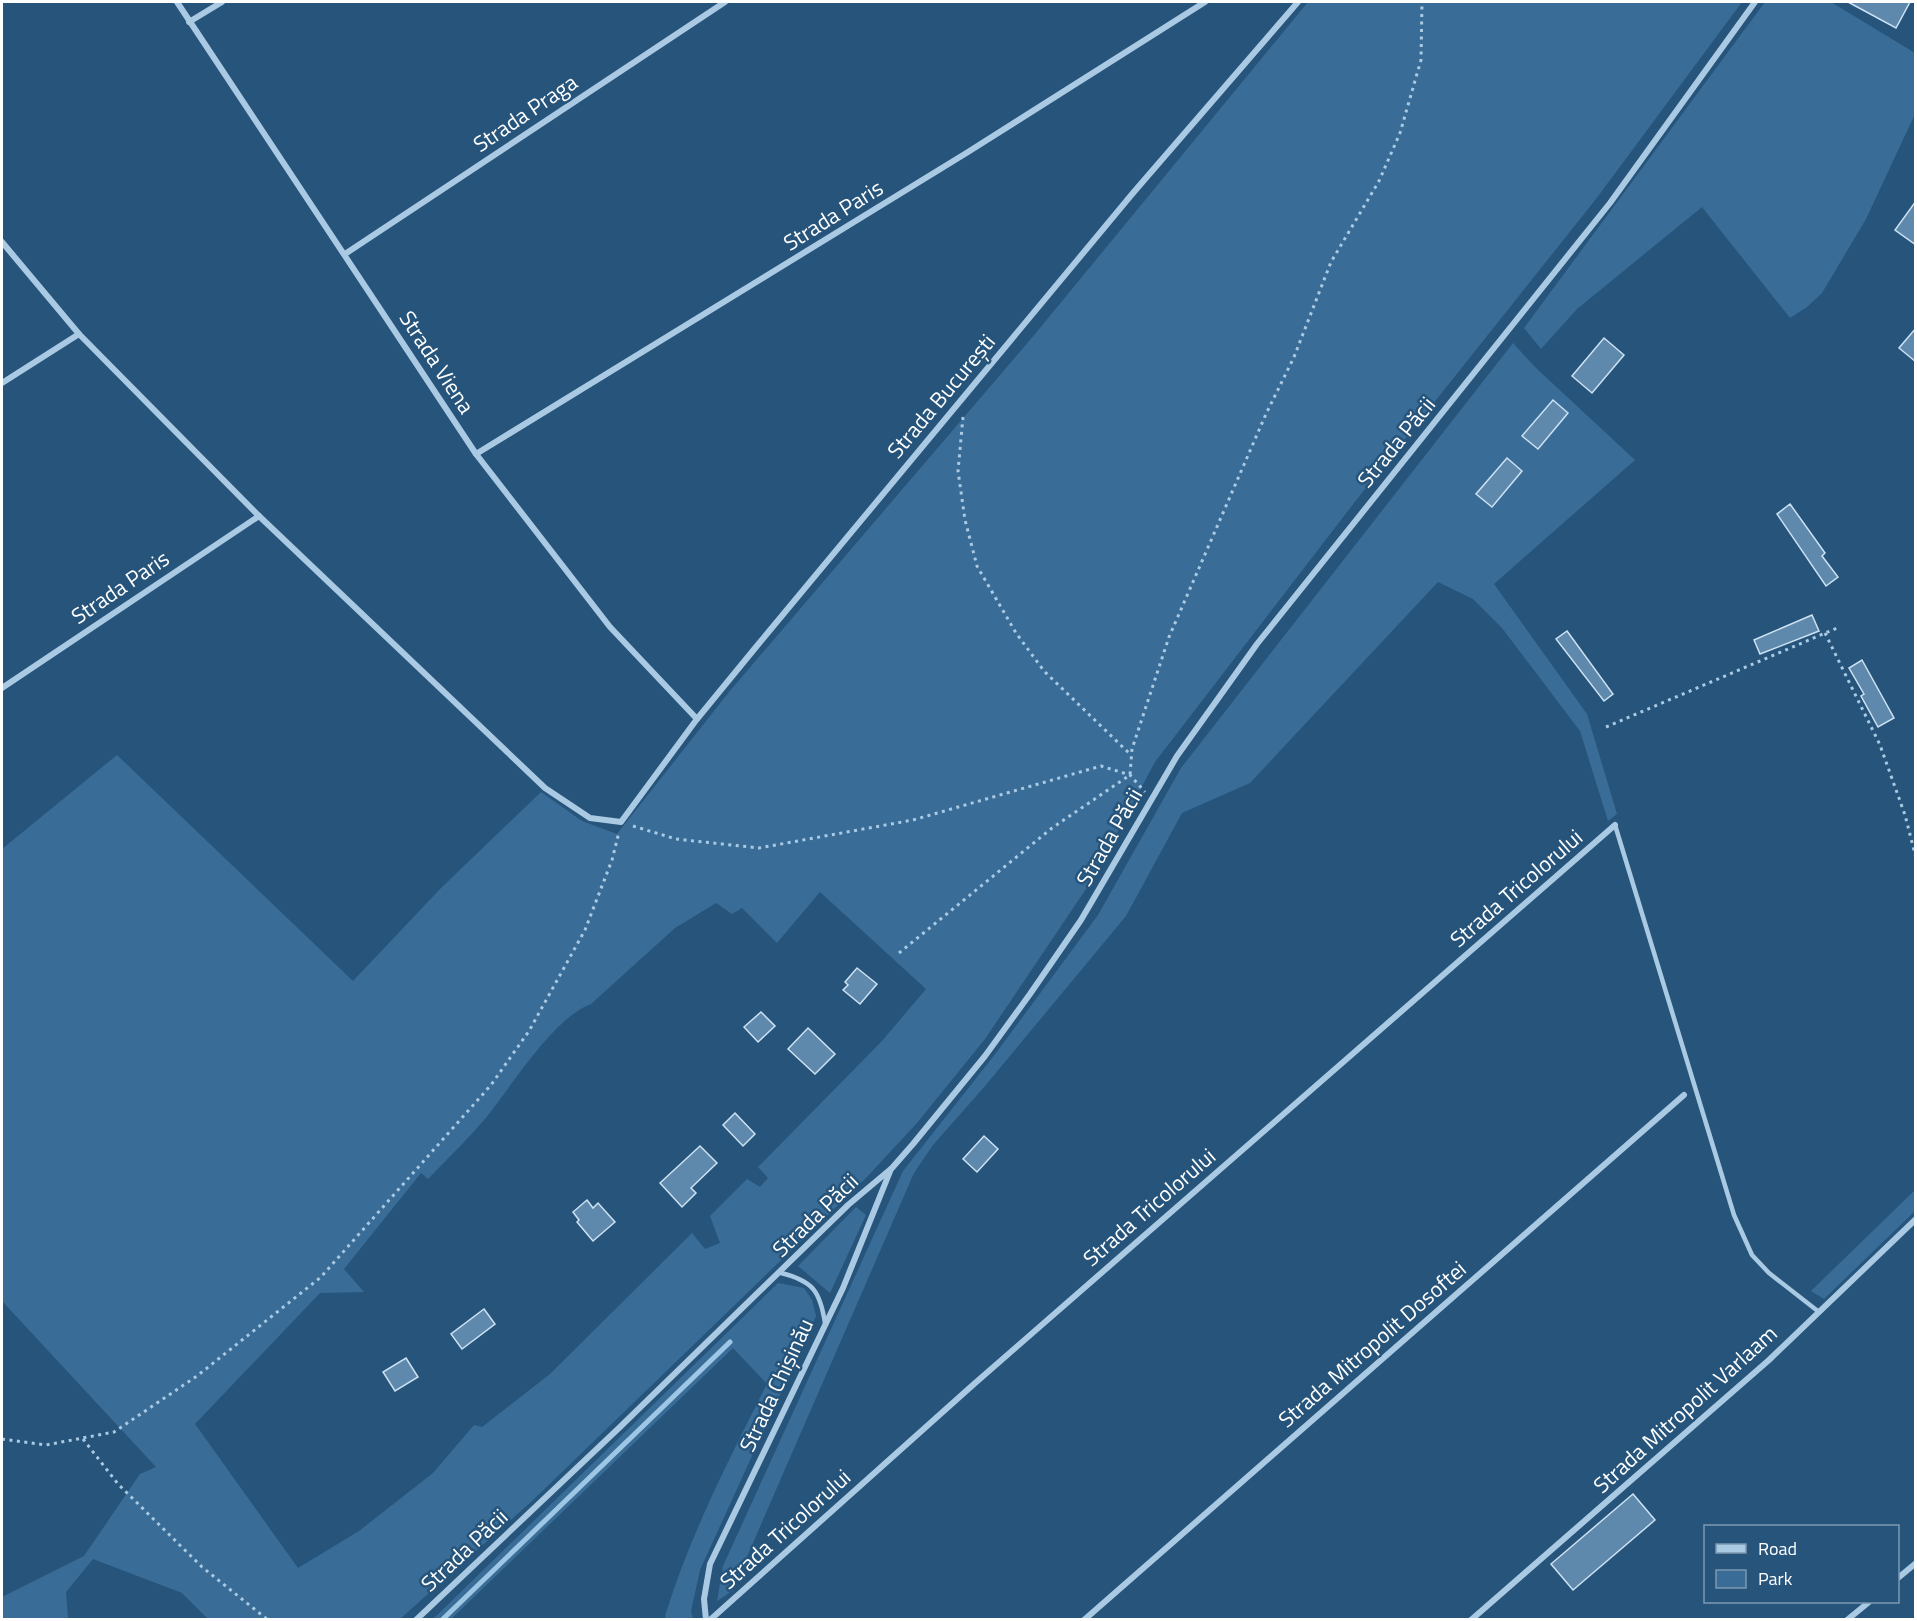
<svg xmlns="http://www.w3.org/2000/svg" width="1917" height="1621" font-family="'Titillium Web',sans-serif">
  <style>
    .green { fill: #396d98; fill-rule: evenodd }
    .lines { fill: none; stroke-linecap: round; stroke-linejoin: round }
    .stream { stroke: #9ec6e5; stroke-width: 5 }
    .building { fill: #5e89ad; stroke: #cce2f3; stroke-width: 1.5 }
    .path { stroke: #aacae4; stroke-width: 3; stroke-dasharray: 3 4.5; stroke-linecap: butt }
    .lane { stroke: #aacae4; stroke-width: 4.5 }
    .street { stroke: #aacae4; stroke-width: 6 }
    .labels { text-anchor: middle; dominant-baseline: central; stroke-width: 5; stroke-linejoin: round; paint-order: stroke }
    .street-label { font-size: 22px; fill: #fff; stroke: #26547b }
  </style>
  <rect width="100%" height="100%" fill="#26547b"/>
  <!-- green -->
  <g class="green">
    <path d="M1308,2H1742L1596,199L1354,503L1155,762L1090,883L985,1039L917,1123L866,1178L532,1501L400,1619H208L182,1593L93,1559L66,1592L68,1619H2V1597L84,1556L140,1474L156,1467L2,1301V849L117,755L353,981L441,888L541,792L582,821L617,834L729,692L1035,334ZM820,892L926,989L882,1041L758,1167L768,1178L760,1187L747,1179L710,1216L720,1243L705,1249L692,1233L550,1374L482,1427L474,1425L433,1473L359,1531L298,1568L195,1424L320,1293L364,1292L344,1269L421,1173L428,1179C447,1159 467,1140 485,1119C511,1087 554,1017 591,1004L675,928L716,903L732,914L742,908L777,943Z"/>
    <polygon points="1765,2 1831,2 1915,53 1915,114 1866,219 1822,293 1807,307 1790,318 1702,207 1577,309 1541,349 1524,328"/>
    <polygon points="1513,343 1536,368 1635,460 1494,584 1587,714 1617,814 1608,821 1580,731 1502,628 1473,599 1438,582 1250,783 1182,813 1126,916 985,1086 933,1145 914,1173 732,1591 717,1601 723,1566 903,1171 996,1053 1098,915 1181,768"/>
    <polygon points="1915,1190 1915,1211 1824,1299 1811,1291"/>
    <polygon points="856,1207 866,1215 830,1293 798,1266"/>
    <path d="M778,1283L804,1288L812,1300L816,1316L700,1570L691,1611L693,1619H666L665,1616C690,1535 729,1459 767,1384L733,1348L451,1619H433Z"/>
  </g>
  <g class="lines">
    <!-- stream -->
    <polyline class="stream" points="442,1620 730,1342"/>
  </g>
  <!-- building -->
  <g class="building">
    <polygon points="1848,2 1910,2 1896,28"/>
    <polygon points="1916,201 1916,245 1895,230"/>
    <polygon points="1916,328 1916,362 1899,348"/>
    <polygon points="1604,338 1624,355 1592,393 1572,376"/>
    <polygon points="1553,400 1568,413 1538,449 1522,436"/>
    <polygon points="1507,458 1522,471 1492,507 1476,494"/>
    <polygon points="1790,504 1825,553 1822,556 1838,577 1826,586 1777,514"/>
    <polygon points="1812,615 1819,631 1760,654 1754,640"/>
    <polygon points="1567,631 1613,694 1604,701 1556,639"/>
    <polygon points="1862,660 1894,718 1878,727 1861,696 1864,694 1849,668"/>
    <polygon points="857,968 877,984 860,1004 843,990 848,985 845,982"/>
    <polygon points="761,1012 775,1026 758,1042 744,1027"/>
    <polygon points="808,1028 835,1054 815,1074 788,1049"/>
    <polygon points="735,1113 755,1134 743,1146 723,1125"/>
    <polygon points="984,1136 998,1149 977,1172 963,1159"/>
    <polygon points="700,1146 717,1163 691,1188 696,1193 682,1207 660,1183"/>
    <polygon points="587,1200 593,1208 598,1203 615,1222 593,1241 577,1222 579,1220 573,1212"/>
    <polygon points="484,1309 495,1324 462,1349 451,1334"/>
    <polygon points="406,1358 418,1377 395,1391 383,1372"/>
    <polygon points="1633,1494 1655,1520 1573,1590 1551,1564"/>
  </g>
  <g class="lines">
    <!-- path -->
    <g class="path">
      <polyline points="963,417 958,471 965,520 977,566 1016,633 1044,671 1131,755"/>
      <polyline points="1825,633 1880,745 1905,815 1916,858"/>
      <polyline points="1606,727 1837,628"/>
      <polyline points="633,826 676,839 759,848 913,820 1101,766 1130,775 1145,792"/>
      <polyline points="899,953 1052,828 1130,775 1132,749 1169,637 1266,414 1294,357 1331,262 1379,181 1400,133 1421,60 1422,2"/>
      <polyline points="2,1439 46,1445 114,1432 197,1376 321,1277 491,1085 529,1031 585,930 612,860 619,832"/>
      <polyline points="83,1439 118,1484 202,1567 268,1620"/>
    </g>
    <!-- lane -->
    <g class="lane">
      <polyline points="1615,825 1734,1215 1752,1255 1769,1273 1819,1312"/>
      <path d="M781,1273C813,1281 820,1291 825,1323"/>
    </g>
    <!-- street -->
    <g class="street">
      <polyline points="177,2 476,454 610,627 697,719"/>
      <polyline points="189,22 222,2"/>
      <polyline points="2,242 79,334 259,516 545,788 590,818 621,822 697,719 756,647 1133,193 1298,2"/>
      <polyline points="345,254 725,2"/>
      <polyline points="2,383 79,334"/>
      <polyline points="476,454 968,152 1205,2"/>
      <polyline points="2,688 259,516"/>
      <polyline points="1898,1578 1916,1563"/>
      <polyline points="416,1620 620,1427 848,1205 892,1168 913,1144 985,1056 1030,994 1081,920 1177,756 1257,644 1610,203 1755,2"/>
      <polyline points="706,1620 704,1599 710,1564 843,1288 891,1169"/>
      <polyline points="710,1620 974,1384 1615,825"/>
      <polyline points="1084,1620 1684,1095"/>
      <polyline points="1471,1620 1769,1360 1916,1219"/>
      <polyline points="1847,1620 1869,1602"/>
    </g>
  </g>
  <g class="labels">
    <!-- street labels -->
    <g class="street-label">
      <text transform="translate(525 113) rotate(-34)">Strada Praga</text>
      <text transform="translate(833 215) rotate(-32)">Strada Paris</text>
      <text transform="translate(437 362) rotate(57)">Strada Viena</text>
      <text transform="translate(941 396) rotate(-50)">Strada București</text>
      <text transform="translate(1396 442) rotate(-51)">Strada Păcii</text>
      <text transform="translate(120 587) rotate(-34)">Strada Paris</text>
      <text transform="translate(1109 837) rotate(-60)">Strada Păcii</text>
      <text transform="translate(1516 888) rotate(-41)">Strada Tricolorului</text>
      <text transform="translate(1149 1207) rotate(-41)">Strada Tricolorului</text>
      <text transform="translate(815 1215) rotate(-44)">Strada Păcii</text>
      <text transform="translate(1372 1344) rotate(-41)">Strada Mitropolit Dosoftei</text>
      <text transform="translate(776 1385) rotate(-65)">Strada Chișinău</text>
      <text transform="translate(1685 1409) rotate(-42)">Strada Mitropolit Varlaam</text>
      <text transform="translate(785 1529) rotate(-42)">Strada Tricolorului</text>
      <text transform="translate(464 1550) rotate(-43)">Strada Păcii</text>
    </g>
  </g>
  <!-- border -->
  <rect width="1917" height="1621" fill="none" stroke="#ffffff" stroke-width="6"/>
  <!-- legend -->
  <rect x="1704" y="1525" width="195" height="78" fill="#26547b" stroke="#7d98b0" stroke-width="1.5"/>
  <rect x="1716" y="1544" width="30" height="9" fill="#aacae4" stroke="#7d98b0" stroke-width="1.5"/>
  <text x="1758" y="1555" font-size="18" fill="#ffffff">Road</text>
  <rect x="1716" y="1570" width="30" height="18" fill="#396d98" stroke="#7d98b0" stroke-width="1.5"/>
  <text x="1758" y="1585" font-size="18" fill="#ffffff">Park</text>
</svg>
